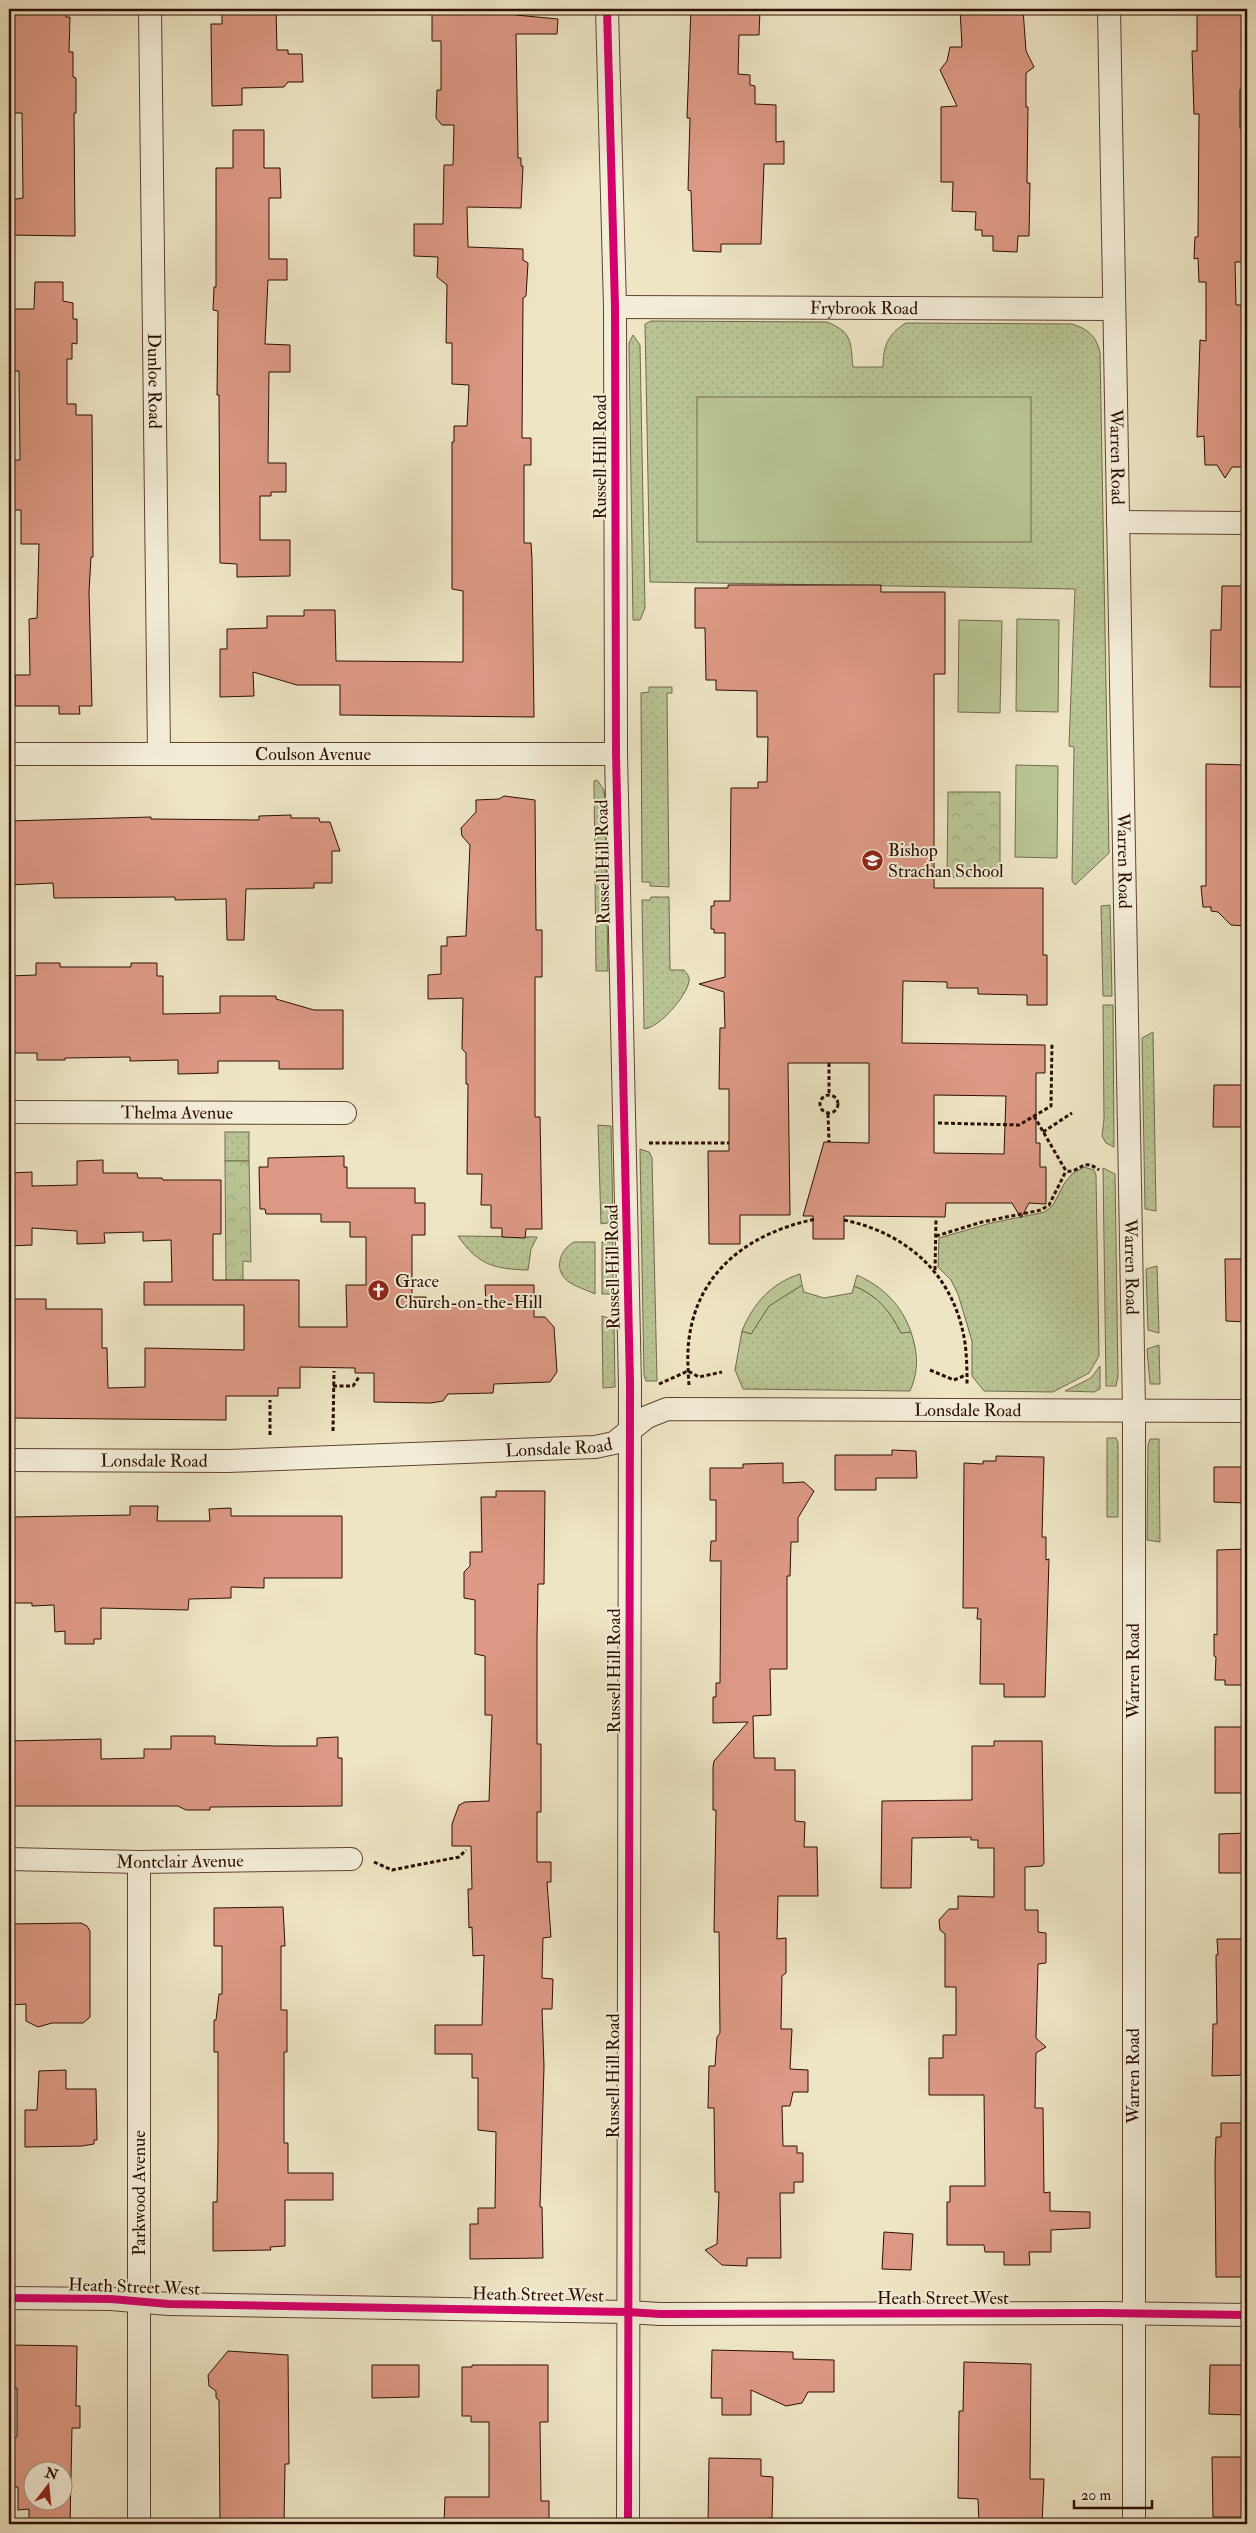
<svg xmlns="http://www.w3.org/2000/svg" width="1256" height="2533" font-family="'IM FELL Double Pica',serif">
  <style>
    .grass { fill: url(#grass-dots); stroke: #726a4a }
    .park { fill: url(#park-crowns); stroke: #726a4a }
    .garden { fill: #b9c494; stroke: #726a4a }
    .building { fill: #dd9985; stroke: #2c0f00; fill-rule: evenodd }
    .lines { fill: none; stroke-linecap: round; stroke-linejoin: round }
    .street-casing { stroke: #5c4431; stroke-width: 24 }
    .path { stroke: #2c0f00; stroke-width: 3; stroke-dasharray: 4 2.5; stroke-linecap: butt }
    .street { stroke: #f4eed9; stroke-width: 22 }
    .cycleway-casing { stroke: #f4eed9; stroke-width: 11 }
    .cycleway { stroke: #d6006c; stroke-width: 8 }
    .labels { text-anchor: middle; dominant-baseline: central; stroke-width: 4; stroke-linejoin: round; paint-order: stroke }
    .street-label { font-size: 18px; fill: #2c0f00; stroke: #f4eed9 }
    .poi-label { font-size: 18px; fill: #2c0f00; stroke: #f4eed9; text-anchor: start }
  </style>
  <defs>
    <pattern id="grass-dots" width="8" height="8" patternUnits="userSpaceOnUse" patternTransform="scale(1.25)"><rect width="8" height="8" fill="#b9c494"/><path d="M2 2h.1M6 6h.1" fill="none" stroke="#9fa77e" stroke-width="1.8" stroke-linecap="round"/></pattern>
    <pattern id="park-crowns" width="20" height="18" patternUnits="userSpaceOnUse" patternTransform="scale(1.25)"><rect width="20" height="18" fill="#b9c494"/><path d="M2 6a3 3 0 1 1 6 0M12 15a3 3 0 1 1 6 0" fill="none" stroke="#9fa77e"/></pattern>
  </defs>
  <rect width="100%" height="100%" fill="#eee5c4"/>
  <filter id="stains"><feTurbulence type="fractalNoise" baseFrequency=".004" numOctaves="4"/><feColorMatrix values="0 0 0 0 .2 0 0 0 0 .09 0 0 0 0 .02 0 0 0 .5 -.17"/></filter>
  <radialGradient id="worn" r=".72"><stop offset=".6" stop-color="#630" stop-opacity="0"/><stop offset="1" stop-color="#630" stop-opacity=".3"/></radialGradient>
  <!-- grass -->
  <g class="grass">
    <path d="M651,321L827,322C854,333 850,343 853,367H883C883,346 888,334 906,323L1072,324C1088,329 1096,336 1100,352L1109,853L1075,885L1072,881L1074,747L1069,746L1075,589L650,582L645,324Z"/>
    <polygon points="633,335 640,345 645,608 640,620 633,620 629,343"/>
    <polygon points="649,687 672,687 672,693 667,693 669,887 650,886 650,882 642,882 641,693 649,692"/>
    <polygon points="597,780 604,790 605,799 608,971 596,971 594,781"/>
    <path d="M651,897H669L670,970H684C687,974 690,976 689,981C687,996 659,1028 644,1029L642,900H650Z"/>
    <polygon points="1110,905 1112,996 1103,996 1101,906"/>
    <polygon points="1103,1005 1113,1005 1114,1147 1106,1143 1102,1136 1104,1119"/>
    <polygon points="1153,1032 1156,1211 1145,1209 1142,1038"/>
    <polygon points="598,1125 611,1126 613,1222 601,1224"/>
    <rect x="225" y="1132" width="24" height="29"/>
    <polygon points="640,1149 649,1152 652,1158 657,1381 646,1381 644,1375"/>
    <polygon points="1084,1167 1094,1170 1096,1175 1099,1356 1089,1373 1053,1392 984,1391 972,1376 972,1341 958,1294 951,1280 938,1267 939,1238 991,1223 1045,1212 1053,1205 1064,1184 1072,1174"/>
    <polygon points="1103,1168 1115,1174 1118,1377 1116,1386 1106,1386 1106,1383"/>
    <path d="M458,1236L537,1237L531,1249L528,1270C494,1269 478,1265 458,1236Z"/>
    <path d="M574,1242H595V1294C587,1290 576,1287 569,1282C553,1271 559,1250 574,1242Z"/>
    <rect x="602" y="1242" width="11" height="52"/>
    <polygon points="1157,1266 1159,1333 1148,1330 1146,1269"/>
    <path d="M802,1285L804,1292L824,1298L852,1293L854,1286C877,1295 891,1312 901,1333L911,1332C918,1353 919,1370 910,1391L743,1389L735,1370L742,1331L751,1334L769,1306Z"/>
    <polygon points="602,1316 614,1320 615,1387 603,1388"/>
    <polygon points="1159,1345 1160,1384 1150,1384 1147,1349"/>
    <polygon points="1100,1366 1100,1389 1094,1392 1065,1391 1091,1378"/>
    <polygon points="1107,1438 1116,1438 1118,1443 1118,1517 1107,1517"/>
    <polygon points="1150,1439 1159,1439 1160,1542 1147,1540 1148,1445"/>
  </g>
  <!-- park -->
  <g class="park">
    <polygon points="948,792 1000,792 1000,878 947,877"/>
    <polygon points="225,1161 249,1161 251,1262 243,1261 243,1281 226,1281"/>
  </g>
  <!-- garden -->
  <g class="garden">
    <rect x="697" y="397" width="334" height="145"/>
    <polygon points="1017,619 1059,620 1058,712 1016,711"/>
    <polygon points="959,620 1002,621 1000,713 958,712"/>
    <polygon points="1016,765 1058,766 1057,858 1015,857"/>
    <path d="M800,1274L802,1285L769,1306L751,1334L742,1331C753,1304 771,1283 800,1274Z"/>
    <path d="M857,1275C883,1287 901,1304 911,1332L901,1333C891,1312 876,1294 854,1286Z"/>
  </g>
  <!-- building -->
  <g class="building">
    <polygon points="9,9 66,9 66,17 70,17 69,52 73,52 73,77 76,78 76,113 74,113 75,236 9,235 9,200 23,198 22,113 9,113"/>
    <polygon points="222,9 276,9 277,50 288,50 288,54 302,54 303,82 288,82 284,87 242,88 242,105 212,106 211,24 222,24"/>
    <polygon points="432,9 516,9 516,15 558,19 557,34 516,34 518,158 521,158 521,166 523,166 521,208 467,207 468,247 523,249 523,260 528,263 526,296 523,298 522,438 531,438 531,465 524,465 524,543 531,543 532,559 534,717 340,715 340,685 297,685 253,672 254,696 220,697 220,649 227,649 227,629 267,628 267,616 304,616 304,610 335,610 336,661 463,662 463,591 452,589 452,442 454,442 454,426 467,426 469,385 452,384 452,343 446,343 447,285 437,277 438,257 414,256 414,224 443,224 444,165 453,165 454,125 442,125 436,118 437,90 441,90 441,41 432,41"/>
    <polygon points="691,9 760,10 759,35 739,35 738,74 750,75 750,85 755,86 755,104 776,105 776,142 784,141 784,164 764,164 761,244 721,244 721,252 693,251 691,191 688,190 690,118 687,118"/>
    <polygon points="960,9 1023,9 1026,51 1034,67 1026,73 1026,107 1028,107 1027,183 1030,183 1029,236 1018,236 1017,252 993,251 993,236 982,236 982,230 975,230 976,212 952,211 953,182 941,182 941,107 957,106 940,70 947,61 950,47 962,47"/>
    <polygon points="1197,9 1247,9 1247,89 1240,89 1240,128 1247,128 1247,262 1235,262 1236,305 1247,305 1247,467 1232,467 1225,478 1217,465 1205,465 1204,436 1197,437 1200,340 1206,341 1206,282 1199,282 1198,258 1194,259 1195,237 1198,237 1199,114 1194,114 1192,51 1197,51"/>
    <polygon points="233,130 264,130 264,168 280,168 281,198 269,198 269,259 287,259 287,280 268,280 265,344 290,345 290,372 269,372 268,463 286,463 286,492 271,492 271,496 260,496 260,540 290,540 290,576 237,577 237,564 220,563 219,395 217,395 218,311 213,310 214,287 216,287 216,168 233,168"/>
    <polygon points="35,282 63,282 63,301 73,303 73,319 77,319 77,344 72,343 72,359 67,359 67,404 76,404 76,415 92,415 93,557 91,557 89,592 92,706 79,706 80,714 59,714 59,706 15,706 15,675 30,675 29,619 37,618 39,544 21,544 21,510 11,510 11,503 9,503 9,460 20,460 19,371 9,371 9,309 34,309"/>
    <path d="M728,585H881V592H945V674H934V888H1043V955H1047V1005H1027V995L978,994V988H947V982L903,981L902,1043L1045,1045V1073H1036V1143H1040V1167H1046V1204L1029,1203L1021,1218L1012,1203H946L945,1217L844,1216V1239H813V1216H803L824,1142L869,1143V1063H788L790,1215H740V1244H709L708,1151H729V1089H719L720,1028H725L724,992L699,984L725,977V933H714V929H711V906H714V901H730L731,788H758V782H767L768,737H757V691L716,690V680H706L705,628H695V588H728ZM934,1095L1006,1096L1004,1154L934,1153Z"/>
    <polygon points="1222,586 1247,586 1247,687 1210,687 1211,630 1221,630"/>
    <polygon points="1206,764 1247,765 1247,926 1231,925 1218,912 1211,911 1211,907 1203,907 1201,886 1206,886"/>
    <polygon points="504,796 535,800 536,930 542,930 542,977 535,977 535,1117 540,1117 542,1229 526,1229 525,1238 502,1237 502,1228 491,1228 491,1205 481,1205 482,1174 467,1174 468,1084 466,1084 466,1053 462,1049 463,998 428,999 428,975 441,974 441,946 447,946 447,937 466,936 470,845 462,836 461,828 476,812 476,800 499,799"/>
    <polygon points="291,815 291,818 319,818 320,822 330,822 340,851 332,851 332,883 314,883 314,888 246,889 244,940 227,940 226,899 175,900 175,897 54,898 53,883 9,885 9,821 151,817 151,819 259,820 259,816"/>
    <polygon points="36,963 60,963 60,967 131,967 131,963 157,963 157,976 163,976 163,1014 220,1013 220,996 276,996 276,999 314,1010 343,1010 343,1069 279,1069 279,1061 218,1061 218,1073 178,1074 178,1060 130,1061 130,1057 65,1058 65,1060 37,1060 37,1053 9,1053 9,976 36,975"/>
    <polygon points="1214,1085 1247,1085 1247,1127 1213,1127"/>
    <polygon points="344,1156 344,1167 347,1167 347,1188 415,1188 415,1203 425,1203 425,1235 412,1235 412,1297 426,1297 426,1304 486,1304 485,1285 534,1285 534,1317 545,1317 554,1327 557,1372 550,1382 494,1384 493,1393 448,1394 443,1401 431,1403 374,1402 374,1373 355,1373 355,1368 300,1367 300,1388 278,1388 278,1396 226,1396 226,1420 9,1418 9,1299 46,1299 46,1309 102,1309 102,1348 107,1348 108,1388 145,1387 145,1348 244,1350 244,1305 144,1305 144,1282 172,1282 171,1240 143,1241 143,1232 104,1233 105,1243 77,1244 77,1231 32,1228 32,1245 9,1246 9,1173 32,1172 32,1186 77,1185 77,1161 103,1160 103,1173 137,1173 138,1178 162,1178 163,1180 221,1180 221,1234 213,1234 213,1280 299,1280 299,1327 347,1327 346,1285 366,1285 366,1237 350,1237 350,1222 321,1222 321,1214 266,1214 265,1209 260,1209 259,1167 268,1167 268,1158"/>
    <polygon points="1225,1259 1247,1259 1247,1322 1226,1321"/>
    <polygon points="892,1450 916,1451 917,1478 876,1478 876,1490 835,1490 835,1455 892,1455"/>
    <polygon points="996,1456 1044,1457 1042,1537 1046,1537 1046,1560 1049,1559 1045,1697 1004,1697 1004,1684 980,1684 981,1619 977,1619 978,1608 963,1608 964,1463 983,1464 983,1461 996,1461"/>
    <polygon points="783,1463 783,1483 804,1482 814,1491 798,1518 798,1542 791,1542 790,1576 787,1576 787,1669 770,1669 771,1715 753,1716 754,1758 775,1758 775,1770 795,1770 795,1821 805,1822 804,1847 817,1847 818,1896 778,1896 777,1939 786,1938 786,1973 782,1976 781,2029 792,2029 790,2069 808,2070 808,2092 793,2092 790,2106 782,2106 783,2146 797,2146 797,2153 803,2153 803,2182 794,2182 794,2193 780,2193 781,2258 747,2258 747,2266 722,2265 705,2250 717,2244 719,2192 715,2192 714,2108 708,2108 709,2066 715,2066 717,2037 720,2033 719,1932 714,1932 716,1810 713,1810 713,1767 714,1761 748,1722 713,1723 713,1697 716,1697 716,1683 720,1683 721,1561 710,1561 711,1541 716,1541 716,1500 710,1500 710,1468 743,1468 743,1464"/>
    <polygon points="1214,1467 1247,1467 1247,1503 1214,1502"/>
    <polygon points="496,1491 545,1491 544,1584 538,1584 537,1637 537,1744 541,1744 541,1812 537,1812 537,1862 551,1862 551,1882 547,1882 551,1937 543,1938 542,1978 553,1979 552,2009 542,2009 544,2066 540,2207 542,2207 543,2258 470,2259 470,2224 478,2224 478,2208 495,2208 496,2132 478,2130 478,2078 472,2078 472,2054 435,2054 435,2025 482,2025 484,1955 473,1956 472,1927 469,1928 468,1889 472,1889 471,1846 452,1846 452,1824 459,1805 465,1802 489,1801 492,1715 485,1715 485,1656 475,1654 475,1600 464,1598 464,1572 470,1566 470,1552 482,1552 481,1497 496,1497"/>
    <polygon points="130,1506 158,1506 157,1521 210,1521 209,1509 231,1508 231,1516 342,1516 342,1578 264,1578 264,1588 231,1587 231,1598 189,1599 188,1610 101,1608 101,1639 94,1639 94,1644 65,1644 65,1631 55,1632 54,1605 32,1606 32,1603 13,1603 11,1517 130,1515"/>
    <polygon points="1247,1549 1247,1685 1225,1685 1225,1680 1215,1680 1216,1657 1214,1656 1214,1634 1217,1635 1217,1550"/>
    <rect x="1215" y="1727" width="32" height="66"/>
    <polygon points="171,1736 215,1736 215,1744 274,1746 317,1746 317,1738 338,1737 338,1758 342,1758 342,1806 210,1807 210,1810 186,1810 178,1806 9,1806 9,1741 101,1739 101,1759 144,1758 144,1749 171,1749"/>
    <polygon points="994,1741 1042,1741 1044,1863 1042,1866 1025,1867 1025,1910 1038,1910 1038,1932 1046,1933 1046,1963 1038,1964 1036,2038 1046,2047 1036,2053 1035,2108 1043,2108 1044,2193 1050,2192 1050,2211 1090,2212 1090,2228 1051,2230 1051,2252 1029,2252 1030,2265 1004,2265 1004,2252 985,2252 984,2245 947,2245 947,2202 950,2202 950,2186 985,2186 984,2095 929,2095 929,2058 943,2058 943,2035 956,2035 956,1987 945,1987 945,1934 940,1930 939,1920 949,1909 958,1909 958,1896 994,1897 994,1848 978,1848 978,1840 971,1840 971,1837 912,1838 911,1888 881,1888 882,1801 972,1800 972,1746 994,1746"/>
    <polygon points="1247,1833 1247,1873 1219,1873 1219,1834"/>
    <polygon points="283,1907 285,1946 281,1946 281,2010 287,2010 287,2052 284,2052 284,2143 288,2143 288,2173 333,2173 333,2200 285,2200 285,2246 270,2247 271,2250 213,2251 213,2202 217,2202 218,2144 218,2052 214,2052 214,2020 216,2020 219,1994 222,1994 222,1946 214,1946 214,1908"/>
    <polygon points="81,1923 87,1926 90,1931 90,2017 83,2023 52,2023 38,2027 26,2021 26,2004 9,2005 9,1924"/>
    <polygon points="1217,1939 1247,1939 1247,2075 1212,2076 1213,2024 1217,2024 1216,1955 1218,1955"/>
    <polygon points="66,2070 66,2089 96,2089 97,2140 94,2140 94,2144 82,2146 25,2147 25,2110 37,2110 39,2071"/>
    <polygon points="1221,2123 1247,2123 1247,2277 1216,2277 1215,2164 1216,2137 1221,2137"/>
    <polygon points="884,2232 913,2234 911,2270 882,2269"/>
    <path d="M9,2345L77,2346L76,2406H80V2428H72L70,2524H29V2509L18,2510V2487H10V2437H17V2388H9ZM32,2470H62V2500H32Z"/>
    <polygon points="712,2350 793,2352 793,2359 834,2360 834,2392 808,2392 802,2403 786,2406 751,2390 751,2415 722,2415 722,2398 711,2398"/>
    <polygon points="228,2351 288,2355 289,2464 285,2464 284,2524 220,2524 219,2400 216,2398 216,2391 209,2386 208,2375"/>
    <polygon points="964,2362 1031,2364 1030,2479 1044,2479 1042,2524 979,2524 978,2499 958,2498 959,2411 963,2411"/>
    <polygon points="372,2365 419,2365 419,2397 372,2398"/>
    <polygon points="472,2365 548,2365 548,2422 540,2422 541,2501 549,2501 549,2524 444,2524 445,2497 489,2497 489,2422 471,2422 471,2416 462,2416 462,2367 472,2367"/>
    <polygon points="1210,2365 1247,2365 1247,2415 1209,2414"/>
    <polygon points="1212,2457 1247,2457 1247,2517 1213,2517"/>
    <polygon points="709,2458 761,2459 761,2476 773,2477 772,2518 708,2523"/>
  </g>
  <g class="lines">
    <defs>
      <g id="street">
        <path id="s1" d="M150,9L159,753"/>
        <polyline points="607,9 615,307 616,754 630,1384 628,2524"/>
        <path id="s2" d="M1109,9L1134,1410V2524"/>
        <path id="s3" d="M615,307L1113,309"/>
        <polyline points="1118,522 1247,523"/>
        <path id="s4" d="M9,754H616"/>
        <path id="s5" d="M9,1112L345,1113"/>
        <path id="s6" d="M9,1460L227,1461L595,1447L614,1443L647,1417L667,1409L1247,1411"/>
        <path id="s7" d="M9,1859L139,1862L351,1859"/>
        <polyline points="9,2298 111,2299 169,2304 628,2312 660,2314 1103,2313 1247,2315"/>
        <polyline points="139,2524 139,1862"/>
      </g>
    </defs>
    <!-- street casing -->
    <use href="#street" class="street-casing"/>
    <!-- path -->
    <g class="path">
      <polyline points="829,1063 829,1095"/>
      <circle cx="829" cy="1104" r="9"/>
      <polyline points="828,1114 829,1142"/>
      <path d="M1034,1116L1066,1171C1081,1173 1082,1157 1099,1170"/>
      <polyline points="938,1123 1019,1125 1051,1106 1052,1043"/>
      <polyline points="1043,1132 1072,1113"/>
      <polyline points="649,1143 729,1143"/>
      <path d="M844,1220C906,1233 952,1273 964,1337C967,1353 967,1370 967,1386"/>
      <polyline points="936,1236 982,1222 1041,1210 1049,1205 1066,1171"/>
      <polyline points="935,1270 936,1220"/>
      <polyline points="930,1370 954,1380 966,1375"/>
      <polyline points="659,1384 688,1371 699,1377 722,1372"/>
      <path d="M689,1385C688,1370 687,1354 689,1339C698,1269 752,1232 816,1219"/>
      <polyline points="333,1386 353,1386 359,1377"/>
      <polyline points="333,1431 334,1371"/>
      <polyline points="270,1435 270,1400"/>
      <polyline points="374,1862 392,1870 459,1857 466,1850"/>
    </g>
    <!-- street -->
    <use href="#street" class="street"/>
    <defs>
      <g id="cycleway">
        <polyline points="607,9 615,307 616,754 630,1384 628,2524"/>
        <polyline points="9,2298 111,2299 169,2304 628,2312 660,2314 1103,2313 1247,2315"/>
      </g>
    </defs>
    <!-- cycleway casing -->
    <use href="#cycleway" class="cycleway-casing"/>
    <!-- cycleway -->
    <use href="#cycleway" class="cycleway"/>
  </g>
  <!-- icons -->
  <defs>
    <symbol id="school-disc" viewBox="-11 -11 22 22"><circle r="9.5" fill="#8f2418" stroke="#f4eed9"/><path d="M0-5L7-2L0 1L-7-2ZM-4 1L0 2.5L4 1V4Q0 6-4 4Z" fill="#fff"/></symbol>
    <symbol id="church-disc" viewBox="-11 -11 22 22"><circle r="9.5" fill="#8f2418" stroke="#f4eed9"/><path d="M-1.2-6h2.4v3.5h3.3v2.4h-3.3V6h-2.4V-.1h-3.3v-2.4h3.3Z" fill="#fff"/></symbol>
  </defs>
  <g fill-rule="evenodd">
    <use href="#school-disc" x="860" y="848" width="25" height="25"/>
    <use href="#church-disc" x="366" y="1278" width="25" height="25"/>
  </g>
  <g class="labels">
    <!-- street labels -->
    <g class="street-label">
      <text stroke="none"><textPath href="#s3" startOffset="249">Frybrook Road</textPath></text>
      <text stroke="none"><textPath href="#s1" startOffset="372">Dunloe Road</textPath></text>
      <text transform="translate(600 457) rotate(-90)">Russell Hill Road</text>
      <text stroke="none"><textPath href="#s2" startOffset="448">Warren Road</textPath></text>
      <text stroke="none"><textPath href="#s4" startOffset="304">Coulson Avenue</textPath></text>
      <text stroke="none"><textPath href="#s2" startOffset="852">Warren Road</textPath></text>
      <text transform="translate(603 862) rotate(-91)">Russell Hill Road</text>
      <text stroke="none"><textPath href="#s5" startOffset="168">Thelma Avenue</textPath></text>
      <text stroke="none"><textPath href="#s2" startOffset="1258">Warren Road</textPath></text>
      <text transform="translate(613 1267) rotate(-91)">Russell Hill Road</text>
      <text stroke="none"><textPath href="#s6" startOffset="970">Lonsdale Road</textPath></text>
      <text stroke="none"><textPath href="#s6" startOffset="550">Lonsdale Road</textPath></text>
      <text stroke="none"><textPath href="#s6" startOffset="145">Lonsdale Road</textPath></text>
      <text transform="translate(614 1671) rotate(-90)">Russell Hill Road</text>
      <text transform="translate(1133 1671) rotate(-90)">Warren Road</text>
      <text stroke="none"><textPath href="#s7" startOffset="171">Montclair Avenue</textPath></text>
      <text transform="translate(613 2076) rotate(-90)">Russell Hill Road</text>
      <text transform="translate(1133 2076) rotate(-90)">Warren Road</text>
      <text transform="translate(139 2193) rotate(-90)">Parkwood Avenue</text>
      <text transform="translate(134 2287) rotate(2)">Heath Street West</text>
      <text transform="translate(538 2295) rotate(1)">Heath Street West</text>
      <text x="943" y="2298">Heath Street West</text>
    </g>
    <!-- poi labels -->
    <g class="poi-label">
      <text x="888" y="850">Bishop<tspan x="888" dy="21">Strachan School</tspan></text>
      <text x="395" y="1281">Grace<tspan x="395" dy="21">Church-on-the-Hill</tspan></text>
    </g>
  </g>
  <!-- margin -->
  <rect width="1256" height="2533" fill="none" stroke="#eee5c4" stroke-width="30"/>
  <rect x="10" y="10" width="1236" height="2513" fill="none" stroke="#2c0f00" stroke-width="2.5"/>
  <rect x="15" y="15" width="1226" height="2503" fill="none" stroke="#2c0f00"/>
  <!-- north arrow -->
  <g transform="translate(48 2486) rotate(16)"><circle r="24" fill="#f4eed9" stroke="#a49582"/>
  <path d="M0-4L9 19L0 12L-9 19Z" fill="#8f2418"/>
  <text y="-8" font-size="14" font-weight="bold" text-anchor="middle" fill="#2c0f00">N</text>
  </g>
  <!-- scale -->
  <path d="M1074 2500v8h78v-8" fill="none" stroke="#2c0f00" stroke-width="2.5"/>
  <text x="1081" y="2500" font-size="15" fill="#2c0f00" stroke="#f4eed9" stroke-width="4" paint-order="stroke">20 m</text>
  <rect width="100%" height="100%" filter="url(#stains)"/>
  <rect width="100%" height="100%" fill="url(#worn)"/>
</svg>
